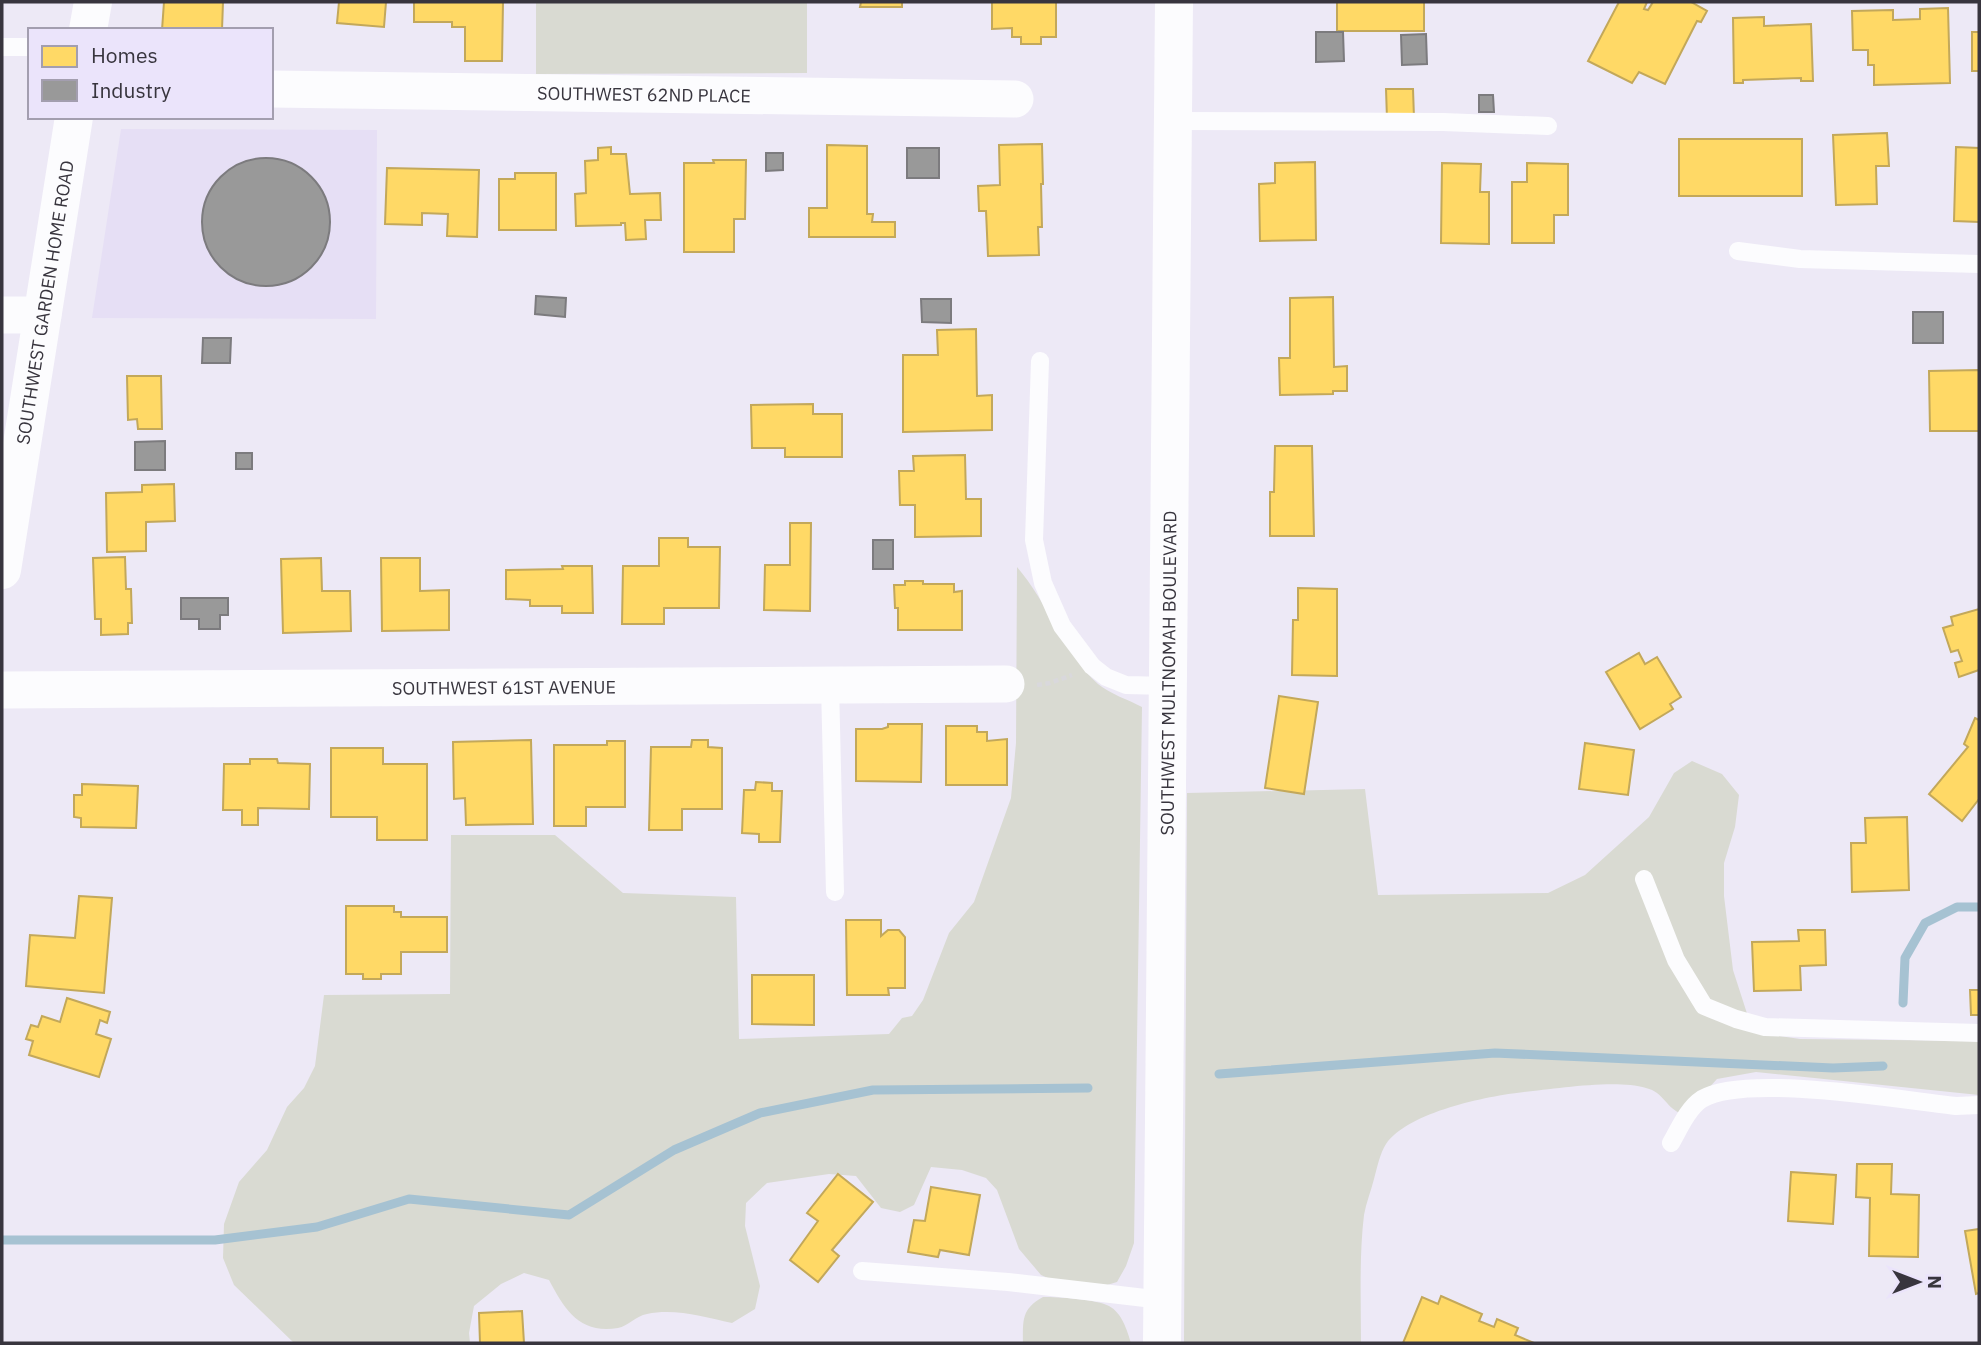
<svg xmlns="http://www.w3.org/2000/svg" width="1981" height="1345" font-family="'IBM Plex Sans',sans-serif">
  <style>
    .built { fill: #e6dff5 }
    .green { fill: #d9dad2 }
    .homes { fill: #ffd966; stroke: #c3a85a; stroke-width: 2 }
    .industry { fill: #999; stroke: #7c7b7e; stroke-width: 2 }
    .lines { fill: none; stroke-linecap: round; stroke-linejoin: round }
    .stream { stroke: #a6c2d2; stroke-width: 9 }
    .path { stroke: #d9d8dc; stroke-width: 4.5; stroke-dasharray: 5 3.5; stroke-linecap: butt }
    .lane { stroke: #fcfcfe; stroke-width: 18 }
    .street { stroke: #fcfcfe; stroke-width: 37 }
    .secondary { stroke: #fcfcfe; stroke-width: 38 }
    .labels { text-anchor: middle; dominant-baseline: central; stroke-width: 7; stroke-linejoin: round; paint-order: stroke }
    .street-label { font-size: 18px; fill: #38353e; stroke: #ebe4fb }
  </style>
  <rect width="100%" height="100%" fill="#ede9f6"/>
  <!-- built -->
  <polygon class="built" points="121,129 377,130 376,319 92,318"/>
  <!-- green -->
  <g class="green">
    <polygon points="536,2 807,2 807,73 536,74"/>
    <path d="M1017,567C1048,603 1064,653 1098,684C1110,694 1129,700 1142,707L1134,1243L1126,1266L1117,1282L1107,1285L1057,1282L1041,1275L1019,1249L997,1190L986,1178L962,1170L931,1167L914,1205L900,1212L881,1208L856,1176L829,1174L767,1183L746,1203L745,1226L760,1286L755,1309L732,1323C704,1317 675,1308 647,1314C636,1316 628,1326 618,1328C579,1334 565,1310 549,1280L524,1273L501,1284L474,1306L469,1333L470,1343H294L234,1285L223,1258L224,1224L239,1182L267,1150L287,1107L304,1088L315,1066L324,995L450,994L451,835H555L623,893L736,897L739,1039L889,1034L902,1018L912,1016L923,1000L949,933L974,902L1011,798L1016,743Z"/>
    <path d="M1692,761L1722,774L1739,795L1735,827L1724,863V896L1733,970L1753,1032L1800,1039L1979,1041V1095L1756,1072L1717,1079L1684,1115C1666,1109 1664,1092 1646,1088C1615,1079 1556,1089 1524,1092C1487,1096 1408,1112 1386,1144C1380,1153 1377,1168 1374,1179C1371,1191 1366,1203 1364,1215C1359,1257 1361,1301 1361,1343H1184L1187,793L1365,789L1378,895L1548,893L1585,875L1649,817L1674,773Z"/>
    <path d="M1043,1297C1059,1297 1095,1299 1109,1306C1122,1313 1127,1330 1131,1343H1023C1023,1321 1021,1309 1043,1297Z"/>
  </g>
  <!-- homes -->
  <g class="homes">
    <polygon points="164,2 223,2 222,30 162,30"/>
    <polygon points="339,2 386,2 384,27 337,23"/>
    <polygon points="414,2 503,2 502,61 465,61 465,27 452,27 452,22 414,22"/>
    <polygon points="861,2 902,2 902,7 860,7"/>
    <polygon points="992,2 1056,2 1056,37 1041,37 1041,44 1021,44 1021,37 1012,37 1012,28 992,29"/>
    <rect x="1337" y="2" width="87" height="29"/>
    <polygon points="1619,2 1647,2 1644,9 1648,10 1653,2 1691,2 1707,11 1701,22 1697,21 1665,84 1639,72 1632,83 1588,61"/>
    <polygon points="1948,8 1950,83 1874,85 1874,65 1868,65 1868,50 1853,50 1852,11 1893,10 1893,20 1920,19 1920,9"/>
    <polygon points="1764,17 1764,26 1811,24 1813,81 1801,81 1801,78 1743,80 1743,83 1734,83 1733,18"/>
    <rect x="1972" y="32" width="7" height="39"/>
    <polygon points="1386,89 1413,89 1414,118 1387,119"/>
    <polygon points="1887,133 1889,166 1876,166 1877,204 1836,205 1833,135"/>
    <rect x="1679" y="139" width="123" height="57"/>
    <polygon points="1042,144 1043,184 1041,184 1042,227 1038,227 1039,255 988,256 986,211 979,211 978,186 1000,185 999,145"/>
    <polygon points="827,145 867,146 867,214 873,214 872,222 895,222 895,237 809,237 809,208 827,208"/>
    <polygon points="611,147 611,154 626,154 630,194 660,193 661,220 645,220 646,239 626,240 625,223 621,223 621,225 576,226 575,194 586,193 585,161 598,160 598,148"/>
    <polygon points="1956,147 1979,148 1979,222 1954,221"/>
    <polygon points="713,160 746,160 745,219 734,219 734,252 684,252 684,163 714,163"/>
    <polygon points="1315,162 1316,240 1260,241 1259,184 1275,183 1275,163"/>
    <polygon points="1442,163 1481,164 1480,192 1489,192 1489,244 1441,243"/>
    <polygon points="1527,163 1568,164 1568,215 1554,215 1554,243 1512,243 1512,182 1527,182"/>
    <polygon points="387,168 479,170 477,237 447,236 448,214 422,213 422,225 385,224"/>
    <polygon points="515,173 556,173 556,230 499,230 499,179 515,179"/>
    <polygon points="1333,297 1334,367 1347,366 1347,391 1333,391 1333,394 1280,395 1279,358 1290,358 1290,298"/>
    <polygon points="976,329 977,396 992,395 992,430 903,432 903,355 938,355 937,330"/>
    <polygon points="1979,370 1979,431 1930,431 1929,371"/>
    <polygon points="127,376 161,376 162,429 138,429 137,419 128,420"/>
    <polygon points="813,404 813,414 842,414 842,457 785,457 785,448 752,448 751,405"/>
    <polygon points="1275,446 1312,446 1314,536 1270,536 1270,492 1274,492"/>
    <polygon points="965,455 966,499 981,499 981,536 915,537 915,505 900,505 899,471 914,471 913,456"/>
    <polygon points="174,484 175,521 146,522 146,551 107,552 106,493 142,492 142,485"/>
    <polygon points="790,523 811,523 810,611 764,610 765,565 790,565"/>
    <polygon points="659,538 688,538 688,547 720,547 719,608 664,608 664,624 622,624 623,566 659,566"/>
    <polygon points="125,557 126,589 131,589 132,623 128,623 128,634 101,635 101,619 95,619 93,558"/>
    <polygon points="321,558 322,591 350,591 351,631 283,633 281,559"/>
    <polygon points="381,558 420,558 420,591 449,590 449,630 382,631"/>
    <polygon points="562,566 592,566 593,613 562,613 562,606 530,606 530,600 506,599 506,570 563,569"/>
    <polygon points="905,581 923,581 923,584 954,584 954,592 962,591 962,630 898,630 898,608 895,608 894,585 905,585"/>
    <polygon points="1298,588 1337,589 1337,676 1292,675 1293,620 1298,620"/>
    <polygon points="1979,609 1979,670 1959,677 1955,663 1962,661 1958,650 1951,652 1943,628 1953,625 1951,617"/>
    <polygon points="1639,653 1645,664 1657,657 1681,697 1670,704 1673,709 1640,729 1606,672"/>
    <polygon points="1279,696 1318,702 1304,794 1265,788"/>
    <polygon points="1975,718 1979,720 1979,799 1962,821 1929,794 1968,747 1964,744"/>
    <polygon points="888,724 922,724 921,782 856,781 856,729 882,729 888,727"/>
    <polygon points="946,726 977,726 977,732 987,732 987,741 1007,739 1007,785 946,785"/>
    <polygon points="531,740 533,824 466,825 465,798 454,799 453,742"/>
    <polygon points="692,740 708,740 708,747 722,748 722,809 682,809 682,830 649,830 651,747 691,747"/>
    <polygon points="607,741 625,741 625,807 586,807 586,826 554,826 554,745 607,745"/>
    <polygon points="1585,743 1634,750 1628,795 1579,789"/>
    <polygon points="331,748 383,748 383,764 427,764 427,840 377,840 377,817 331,817"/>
    <polygon points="250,759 277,759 278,763 310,764 309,809 258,808 258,825 242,825 242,810 223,810 224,764 250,764"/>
    <polygon points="756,782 772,783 772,791 782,791 780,842 759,842 759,834 742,833 744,790 755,790"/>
    <polygon points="82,784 138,786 136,828 81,827 81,818 74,817 74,795 82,795"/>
    <polygon points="1907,817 1909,890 1852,892 1851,843 1866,843 1865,818"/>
    <polygon points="79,896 112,898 104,993 26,986 30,935 75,938"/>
    <polygon points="346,906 394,906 394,912 401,912 401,917 447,917 447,952 401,952 401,974 381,974 381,979 363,979 363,974 346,974"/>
    <polygon points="846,920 881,920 881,936 888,930 899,930 905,937 905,988 888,988 889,995 847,995"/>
    <polygon points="1798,930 1825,930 1826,965 1800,966 1801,990 1754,991 1752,942 1799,941"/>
    <polygon points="752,975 814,975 814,1025 752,1024"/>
    <polygon points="1970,990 1979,990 1979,1015 1971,1015"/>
    <polygon points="67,998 110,1012 107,1023 100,1020 96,1034 111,1039 99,1077 29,1055 33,1041 26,1039 31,1025 38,1027 42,1016 60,1022"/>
    <polygon points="1857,1164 1892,1164 1891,1194 1919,1195 1918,1257 1869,1256 1870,1198 1856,1197"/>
    <polygon points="1791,1172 1836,1175 1833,1224 1788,1221"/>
    <polygon points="838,1174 873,1202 832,1250 839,1256 818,1282 790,1260 818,1221 807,1213"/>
    <polygon points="931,1187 980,1195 969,1255 940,1250 938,1257 908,1252 914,1220 925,1221"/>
    <polygon points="1979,1229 1979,1293 1976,1294 1965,1231"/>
    <polygon points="1441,1296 1482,1314 1479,1321 1494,1327 1497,1319 1518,1328 1515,1335 1534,1343 1403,1343 1422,1297 1438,1304"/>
    <polygon points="522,1311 524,1343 480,1343 479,1313"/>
  </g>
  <!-- industry -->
  <g class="industry">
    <polygon points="1316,32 1343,32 1344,61 1316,62"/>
    <polygon points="1426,34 1427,64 1402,65 1401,35"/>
    <polygon points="1479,95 1493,95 1494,112 1479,112"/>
    <rect x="907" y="148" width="32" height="30"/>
    <polygon points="766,153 783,153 783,170 766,171"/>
    <circle cx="266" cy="222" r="64"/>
    <polygon points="536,296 566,298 565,317 535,314"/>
    <polygon points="921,299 951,299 951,323 922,322"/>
    <rect x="1913" y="312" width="30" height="31"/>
    <polygon points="203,338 231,338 230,363 202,363"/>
    <polygon points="165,441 165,470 135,470 135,442"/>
    <rect x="236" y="453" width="16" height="16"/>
    <rect x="873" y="540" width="20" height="29"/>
    <polygon points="181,598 228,598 228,615 220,615 220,629 199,629 199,619 181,619"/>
  </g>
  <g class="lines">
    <!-- stream -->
    <g class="stream">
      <polyline points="1903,1003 1905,958 1925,923 1957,907 1979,907"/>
      <polyline points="1219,1074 1495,1053 1833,1068 1883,1066"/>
      <polyline points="2,1240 215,1240 317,1227 409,1199 569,1215 674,1150 760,1113 873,1090 1088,1088"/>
    </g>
    <!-- path -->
    <polyline class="path" points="1037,685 1050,683 1072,675"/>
    <!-- lane -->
    <g class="lane">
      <polyline points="2,47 30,47"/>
      <polyline points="1173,121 1443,122 1548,126"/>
      <polyline points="1738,251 1800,259 1979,264"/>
      <polyline points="1040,361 1034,540 1043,583 1062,626 1092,666 1106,677 1126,685 1168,686"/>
      <polyline points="830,685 835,892"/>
      <polyline points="1644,879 1676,960 1704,1006 1736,1019 1765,1027 1979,1033"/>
      <path d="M1671,1143C1679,1129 1688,1108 1702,1099C1745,1073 1901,1100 1956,1106L1979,1105"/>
      <polyline points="862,1271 1008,1282 1162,1300"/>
    </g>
    <!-- street -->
    <g class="street">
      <path id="s1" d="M271,89L1015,99"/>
      <polyline points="2,315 43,315"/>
      <path id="s2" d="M2,690L1006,684"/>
    </g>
    <!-- secondary -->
    <g class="secondary">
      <polyline points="88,30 93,2"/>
      <path id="s3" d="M2,570L74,117"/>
      <path id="s4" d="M1162,1343L1174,2"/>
    </g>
  </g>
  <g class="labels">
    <!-- street labels -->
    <g class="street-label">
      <text stroke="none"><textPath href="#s1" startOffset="373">SOUTHWEST 62ND PLACE</textPath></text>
      <text stroke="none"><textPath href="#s3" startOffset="271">SOUTHWEST GARDEN HOME ROAD</textPath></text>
      <text stroke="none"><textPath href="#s4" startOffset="670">SOUTHWEST MULTNOMAH BOULEVARD</textPath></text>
      <text stroke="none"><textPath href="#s2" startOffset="502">SOUTHWEST 61ST AVENUE</textPath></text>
    </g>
  </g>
  <!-- border -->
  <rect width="1981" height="1345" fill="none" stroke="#38353e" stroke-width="7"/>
  <!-- legend -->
  <rect x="28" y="28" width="245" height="91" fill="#ebe4fb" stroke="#a39eaf" stroke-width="2"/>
  <rect x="42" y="46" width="35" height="21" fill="#ffd966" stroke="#a39eaf" stroke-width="2"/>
  <text x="91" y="63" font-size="21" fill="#38353e">Homes</text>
  <rect x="42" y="80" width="35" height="21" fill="#999999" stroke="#a39eaf" stroke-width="2"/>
  <text x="91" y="98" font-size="21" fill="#38353e">Industry</text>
  <!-- north arrow -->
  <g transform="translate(1918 1282) rotate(90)" stroke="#ebe4fb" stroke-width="5" paint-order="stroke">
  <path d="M0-5L12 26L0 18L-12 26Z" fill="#38353e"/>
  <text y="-10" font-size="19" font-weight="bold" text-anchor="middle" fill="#38353e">N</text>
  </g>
</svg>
